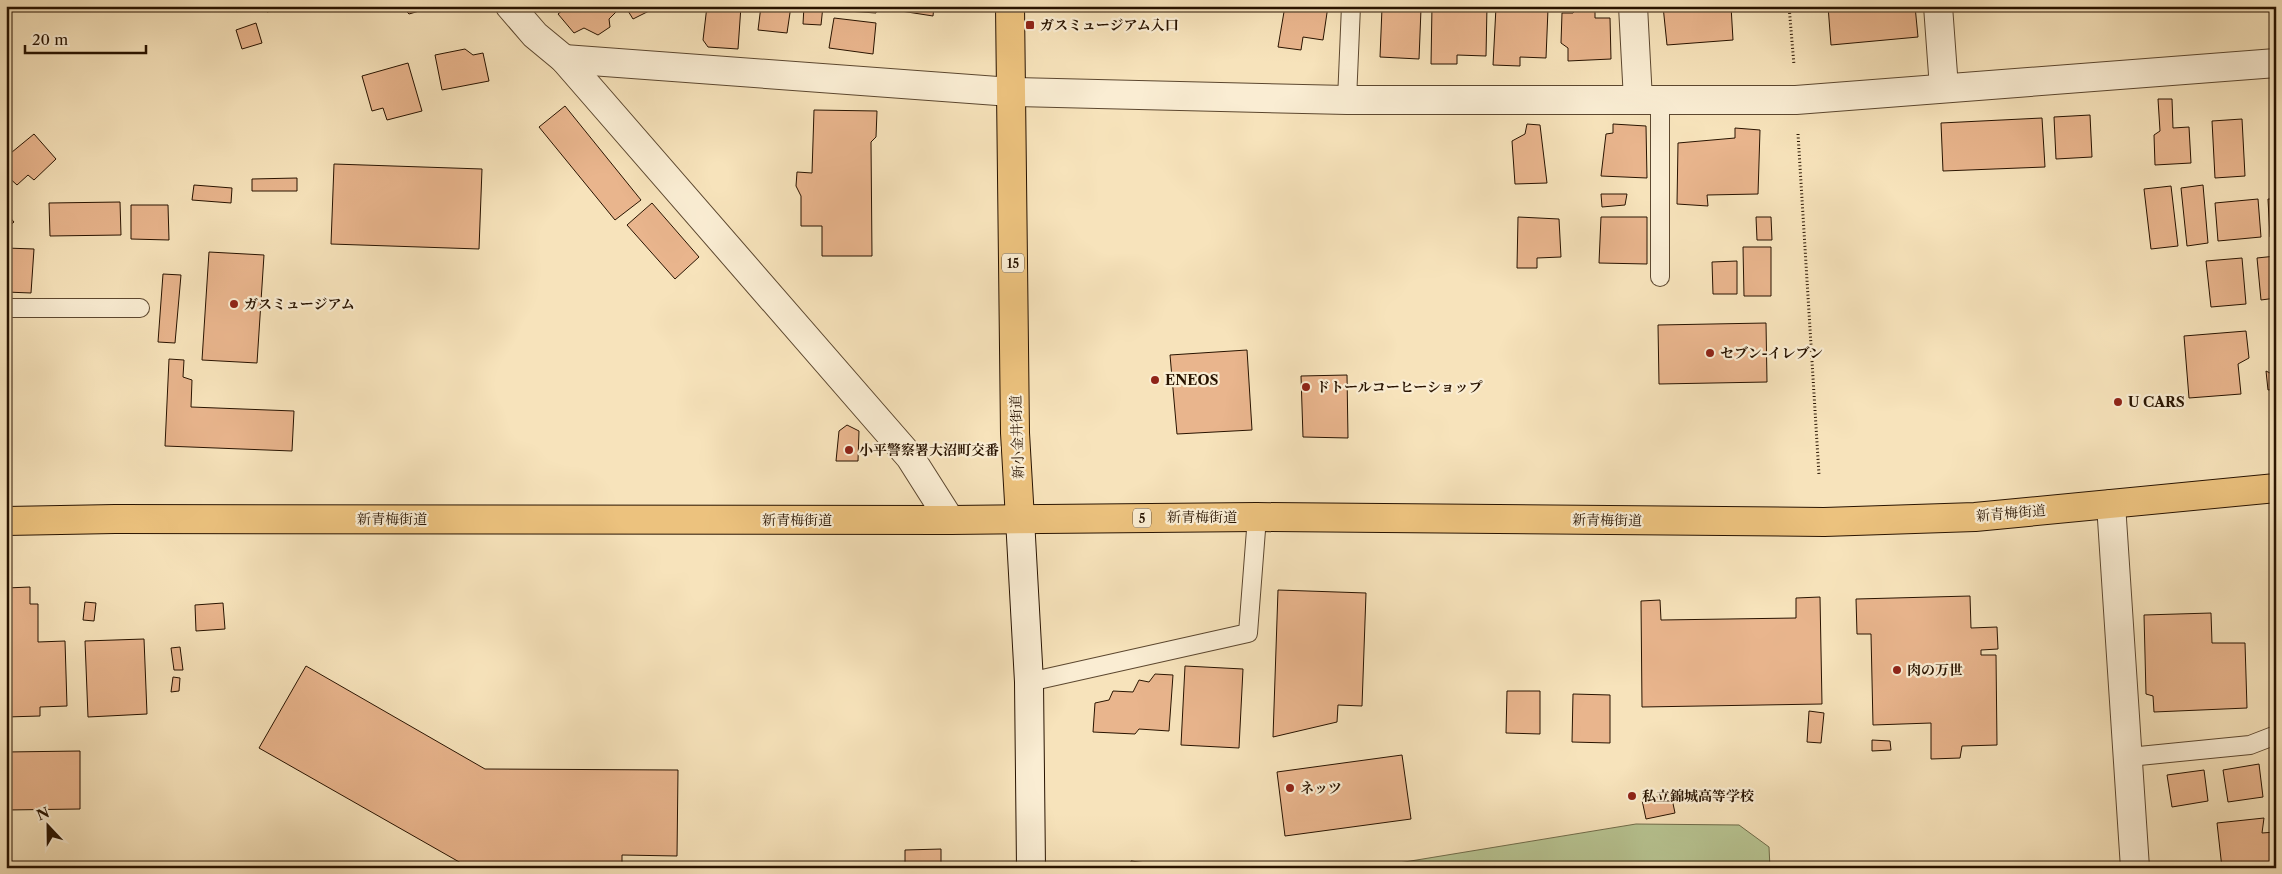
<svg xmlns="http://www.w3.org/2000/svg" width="2282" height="874" font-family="'Libre Caslon Text','Noto Serif JP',serif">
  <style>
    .green { fill: #b8c593; stroke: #706c4a }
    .building { fill: #e9b58d; stroke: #281300 }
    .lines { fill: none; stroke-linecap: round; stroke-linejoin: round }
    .lane-casing { stroke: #5c472f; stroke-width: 20 }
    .street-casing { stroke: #5c472f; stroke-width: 30 }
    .secondary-casing { stroke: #281300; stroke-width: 30 }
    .primary-casing { stroke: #281300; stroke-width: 30 }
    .path { stroke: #281300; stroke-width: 3; stroke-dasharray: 1 2.5; stroke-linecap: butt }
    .lane { stroke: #faedd3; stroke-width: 18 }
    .street { stroke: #faedd3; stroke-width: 28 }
    .secondary { stroke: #faedd3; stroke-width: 28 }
    .primary { stroke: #ecc27e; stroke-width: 28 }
    .poi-dot { fill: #8f2418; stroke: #faedd3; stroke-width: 2 }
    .labels { text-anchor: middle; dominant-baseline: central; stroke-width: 4.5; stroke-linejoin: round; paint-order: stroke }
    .shield { fill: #faedd3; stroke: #67543f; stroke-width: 1 }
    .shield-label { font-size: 12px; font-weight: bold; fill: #281300 }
    .poi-label { font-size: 14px; font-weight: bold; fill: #281300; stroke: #faedd3; text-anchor: start }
    .street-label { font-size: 14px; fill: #281300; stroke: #faedd3 }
  </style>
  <rect width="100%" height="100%" fill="#f7e3bb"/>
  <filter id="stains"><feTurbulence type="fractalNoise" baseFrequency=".004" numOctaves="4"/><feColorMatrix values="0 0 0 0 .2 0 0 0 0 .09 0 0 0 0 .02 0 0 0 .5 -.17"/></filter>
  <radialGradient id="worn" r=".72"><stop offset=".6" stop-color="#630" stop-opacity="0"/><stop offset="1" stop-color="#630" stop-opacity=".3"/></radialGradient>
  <!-- green -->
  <polygon class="green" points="1636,824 1739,825 1769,847 1770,868 1368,868"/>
  <!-- building -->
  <g class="building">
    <polygon points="266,6 290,6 267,12"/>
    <polygon points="384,6 427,6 426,9 409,14 402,7 385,11"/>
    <polygon points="568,6 619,6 620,8 609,19 610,27 598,35 584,28 574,33 558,14"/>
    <polygon points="625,6 659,6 633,19"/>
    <polygon points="707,6 741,6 738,49 708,47 703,40"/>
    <polygon points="761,6 791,6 787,33 758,30"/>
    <polygon points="804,6 823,6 821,25 803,24"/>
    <polygon points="833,6 877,6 876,13 833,10"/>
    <polygon points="889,6 934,6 933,16 888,9"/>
    <polygon points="1285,6 1328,6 1323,40 1303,37 1301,50 1278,47"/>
    <polygon points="1432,6 1487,6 1486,56 1457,55 1457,64 1431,64"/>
    <polygon points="1595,6 1595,18 1610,18 1611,59 1568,61 1568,48 1561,43 1562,13 1573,13 1578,7"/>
    <polygon points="1663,6 1731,6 1733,40 1667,45"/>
    <polygon points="1828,6 1915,6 1918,37 1831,45"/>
    <polygon points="1496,7 1548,9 1546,58 1520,57 1520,66 1493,65"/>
    <polygon points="1382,8 1421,9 1419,59 1380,57"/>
    <polygon points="834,18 876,23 873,54 829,48"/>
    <polygon points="256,23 262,43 242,49 236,30"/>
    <polygon points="465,49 473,55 483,53 489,81 442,90 435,55"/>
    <polygon points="408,63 422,111 387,120 383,108 372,111 362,76"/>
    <polygon points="2158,99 2172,99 2173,128 2189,127 2191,163 2155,165 2154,135 2160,131"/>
    <polygon points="565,106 641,200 615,220 539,127"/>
    <polygon points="814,110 877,111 876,137 871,142 872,256 822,256 822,226 801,226 801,196 796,186 797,172 812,173"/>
    <polygon points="2273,114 2276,114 2276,150"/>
    <polygon points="2090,115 2092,157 2056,159 2054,117"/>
    <polygon points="2042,118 2045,167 1943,171 1941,123"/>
    <polygon points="2242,119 2245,176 2215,178 2212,121"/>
    <polygon points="1527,124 1540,125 1547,183 1515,184 1512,141 1525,134"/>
    <polygon points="1613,124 1646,126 1647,178 1601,176 1606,134 1613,133"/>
    <polygon points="1735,128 1760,130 1758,194 1707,195 1708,206 1677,204 1678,143 1735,138"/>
    <polygon points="34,134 56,159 34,180 28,175 17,185 6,175 6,168 10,163 6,157"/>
    <polygon points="334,164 482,169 479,249 331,244"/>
    <polygon points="297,178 297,191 252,191 252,179"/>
    <polygon points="194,185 232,188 231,203 192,200"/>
    <polygon points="2203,185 2208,243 2187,246 2181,188"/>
    <polygon points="2171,186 2178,246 2151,249 2144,189"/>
    <polygon points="1601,194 1627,194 1625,205 1602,207"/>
    <polygon points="2258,199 2261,237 2218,241 2215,203"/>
    <polygon points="2268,199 2276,199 2276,237 2270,237"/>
    <polygon points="120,202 121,235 50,236 49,203"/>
    <polygon points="652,203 699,257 675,279 627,225"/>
    <polygon points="131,205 168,205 169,240 131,239"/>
    <polygon points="6,213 14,222 6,229"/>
    <polygon points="1518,217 1559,219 1561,257 1537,258 1537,268 1517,268"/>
    <polygon points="1601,217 1647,217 1647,264 1599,263"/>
    <polygon points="1756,217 1771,217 1772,240 1757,240"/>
    <polygon points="1743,247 1771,247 1771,296 1744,296"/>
    <polygon points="6,248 34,249 31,293 6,292"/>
    <polygon points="209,252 264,255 257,363 202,360"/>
    <polygon points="2276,256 2276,298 2261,300 2257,258"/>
    <polygon points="2242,258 2246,304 2211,307 2206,261"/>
    <polygon points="1737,261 1737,294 1713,294 1712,262"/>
    <polygon points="163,274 181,275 175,343 158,342"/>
    <polygon points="1766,323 1767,382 1659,384 1658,325"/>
    <polygon points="2246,331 2249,358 2238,364 2241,394 2189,398 2184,336"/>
    <polygon points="1247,350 1252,430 1177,434 1170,355"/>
    <polygon points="169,359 184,360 183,377 192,380 191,407 294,411 292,451 165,446"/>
    <polygon points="2266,371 2276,376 2276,389 2268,390"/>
    <polygon points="1347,375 1348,438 1303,437 1301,376"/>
    <polygon points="847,425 859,431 858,461 836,461 839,431"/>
    <polygon points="30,587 30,604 38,604 38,642 65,641 67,706 40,707 40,716 6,717 6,588"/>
    <polygon points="1278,590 1366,593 1362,706 1338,705 1337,722 1273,737"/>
    <polygon points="1970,596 1971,628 1997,627 1998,649 1981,650 1981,655 1996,655 1997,745 1962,746 1960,758 1931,759 1931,723 1873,725 1871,634 1857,634 1856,599"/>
    <polygon points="1820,597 1822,704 1642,707 1641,601 1660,600 1661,620 1796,618 1796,598"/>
    <polygon points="85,602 96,603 94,621 83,620"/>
    <polygon points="223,603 225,629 196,631 195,605"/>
    <polygon points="2211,613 2212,643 2245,643 2247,708 2154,712 2153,696 2146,694 2144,615"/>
    <polygon points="144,639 147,714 88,717 85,641"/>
    <polygon points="180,647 183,670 174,670 171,648"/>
    <polygon points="306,666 485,769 678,770 677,856 622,855 622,865 461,863 259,748"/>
    <polygon points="1185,666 1243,669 1239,748 1181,745"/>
    <polygon points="1155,674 1173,675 1169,731 1139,729 1135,734 1093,732 1095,703 1109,700 1113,691 1133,692 1139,680 1149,682"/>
    <polygon points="173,677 180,678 179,691 171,692"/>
    <polygon points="1507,691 1540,691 1540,734 1506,733"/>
    <polygon points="1573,694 1610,695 1610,743 1572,742"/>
    <polygon points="1809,711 1824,713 1821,743 1807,742"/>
    <polygon points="1872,740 1890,741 1891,750 1872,751"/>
    <polygon points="80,751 80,809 6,810 6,752"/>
    <polygon points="1402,755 1411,819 1285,836 1277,772"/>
    <polygon points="2259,764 2263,797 2228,802 2223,770"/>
    <polygon points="2204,770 2208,801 2172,807 2167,775"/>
    <polygon points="1671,794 1675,813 1646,819 1642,800"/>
    <polygon points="2264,818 2262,833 2276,832 2276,866 2222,868 2217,823"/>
    <polygon points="941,849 941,868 905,868 905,850"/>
    <polygon points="1131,861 1185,868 1130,868"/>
  </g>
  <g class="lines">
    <defs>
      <g id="lane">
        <polyline points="1347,100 1351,6"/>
        <polyline points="1660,277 1660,100"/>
        <polyline points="6,308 140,308"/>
        <polyline points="1029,682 1248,633 1257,517"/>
        <polyline points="2129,757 2250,745 2276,735"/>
      </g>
      <g id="street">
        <polyline points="510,6 535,35 564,59 910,457 950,520"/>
        <polyline points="1633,6 1638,100"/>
        <polyline points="1938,6 1944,88"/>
        <polyline points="564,59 1011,92 1347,100 1796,100 2276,63"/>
        <polyline points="2111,504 2135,868"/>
      </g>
      <polyline id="secondary" points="1020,519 1029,682 1031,868"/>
      <g id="primary">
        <polyline points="1010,6 1015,433 1020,519"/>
        <polyline points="6,521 115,519 950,520 1257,517 1824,522 1975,517 2276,488"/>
      </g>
    </defs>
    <!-- lane casing -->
    <use href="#lane" class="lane-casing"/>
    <!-- street casing -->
    <use href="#street" class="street-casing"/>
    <!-- secondary casing -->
    <use href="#secondary" class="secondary-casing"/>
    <!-- primary casing -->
    <use href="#primary" class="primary-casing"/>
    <!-- path -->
    <g class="path">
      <polyline points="1789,6 1794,65"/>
      <polyline points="1798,134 1819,475"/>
    </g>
    <!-- lane -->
    <use href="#lane" class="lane"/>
    <!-- street -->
    <use href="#street" class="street"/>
    <!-- secondary -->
    <use href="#secondary" class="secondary"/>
    <!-- primary -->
    <use href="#primary" class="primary"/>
  </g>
  <!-- markers -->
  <g class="poi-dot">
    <rect x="1025" y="20" width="10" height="10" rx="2.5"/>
    <circle cx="234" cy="304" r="5"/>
    <circle cx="1710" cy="353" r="5"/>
    <circle cx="1155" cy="380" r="5"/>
    <circle cx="1306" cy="387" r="5"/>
    <circle cx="2118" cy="402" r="5"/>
    <circle cx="849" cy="450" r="5"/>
    <circle cx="1897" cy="670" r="5"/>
    <circle cx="1290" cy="788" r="5"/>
    <circle cx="1632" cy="796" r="5"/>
  </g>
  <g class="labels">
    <!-- shield labels -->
    <g class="shield">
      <rect x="1002" y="253.5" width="22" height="19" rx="4"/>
      <rect x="1133" y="508.5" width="18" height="19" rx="4"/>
    </g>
    <g class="shield-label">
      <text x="1013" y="263">15</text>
      <text x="1142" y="518">5</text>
    </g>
    <!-- poi labels -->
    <g class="poi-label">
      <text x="1040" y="25">ガスミュージアム入口</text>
      <text x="244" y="304">ガスミュージアム</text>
      <text x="1720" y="353">セブン-イレブン</text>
      <text x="1165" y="380">ENEOS</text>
      <text x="1316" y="387">ドトールコーヒーショップ</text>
      <text x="2128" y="402">U CARS</text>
      <text x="859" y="450">小平警察署大沼町交番</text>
      <text x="1907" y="670">肉の万世</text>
      <text x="1300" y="788">ネッツ</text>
      <text x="1642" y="796">私立錦城高等学校</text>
    </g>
    <!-- street labels -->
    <g class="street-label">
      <text transform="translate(1017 437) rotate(-92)">新小金井街道</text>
      <text transform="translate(2011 513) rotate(-5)">新青梅街道</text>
      <text x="1202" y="517">新青梅街道</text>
      <text x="392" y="519">新青梅街道</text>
      <text x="797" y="520">新青梅街道</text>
      <text transform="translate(1607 520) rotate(1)">新青梅街道</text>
    </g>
  </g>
  <!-- margin -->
  <rect width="2282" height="874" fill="none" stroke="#f7e3bb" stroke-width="25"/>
  <rect x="8" y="8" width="2267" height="859" fill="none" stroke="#281300" stroke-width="2.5"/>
  <rect x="12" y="12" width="2257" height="849" fill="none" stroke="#281300"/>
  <!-- north arrow -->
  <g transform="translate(48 826) rotate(338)" stroke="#faedd3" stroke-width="4" paint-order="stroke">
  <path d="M0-4L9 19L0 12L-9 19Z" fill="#281300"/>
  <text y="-8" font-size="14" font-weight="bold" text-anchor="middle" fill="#281300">N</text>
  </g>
  <!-- scale -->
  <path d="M25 45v8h121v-8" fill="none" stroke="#281300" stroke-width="2.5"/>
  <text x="32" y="45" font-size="15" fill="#281300" stroke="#faedd3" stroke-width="4" paint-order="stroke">20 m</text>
  <rect width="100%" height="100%" filter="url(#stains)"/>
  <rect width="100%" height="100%" fill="url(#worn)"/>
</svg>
